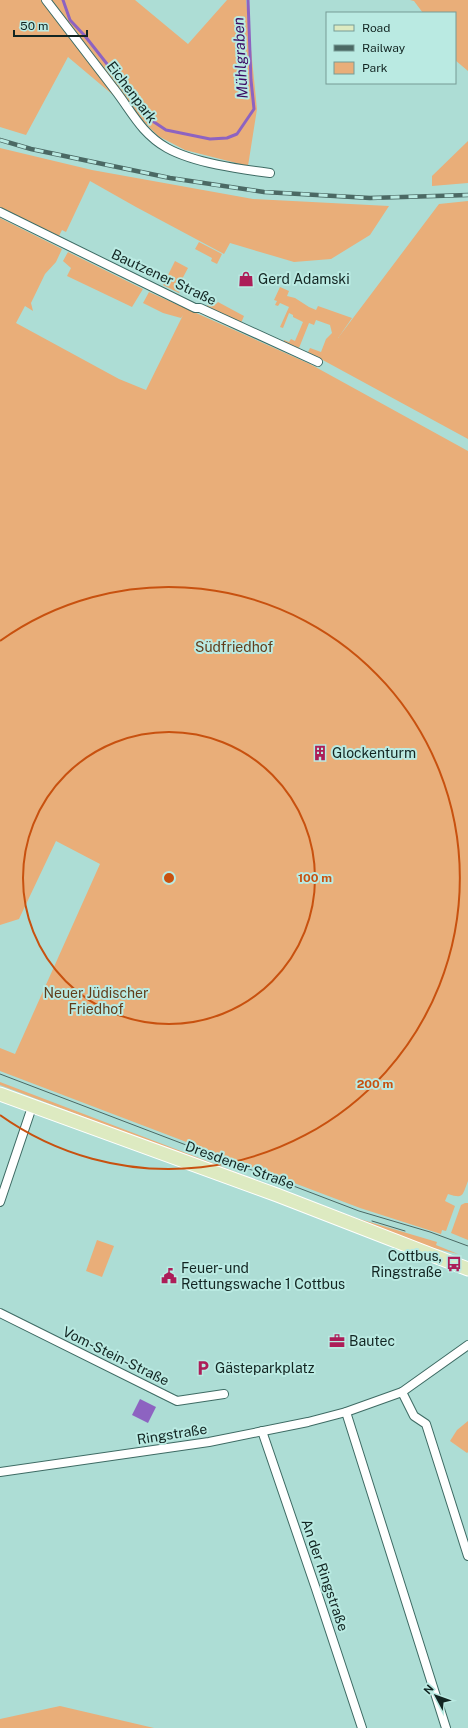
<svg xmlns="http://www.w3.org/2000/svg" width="468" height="1728" font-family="'Public Sans',sans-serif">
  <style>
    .green { fill: #e9ae79 }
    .water { fill: #8d63c1 }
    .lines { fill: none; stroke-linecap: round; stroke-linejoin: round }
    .stream { stroke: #8d63c1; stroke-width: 3 }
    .minor-casing { stroke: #3e6b64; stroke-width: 10 }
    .primary-casing { stroke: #fff; stroke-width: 15 }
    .minor { stroke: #fff; stroke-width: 8 }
    .primary { stroke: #ddeac1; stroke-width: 13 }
    .tram { stroke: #4b6964; stroke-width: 1 }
    .rail-casing { stroke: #4b6964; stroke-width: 4.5 }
    .rail { stroke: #baeae2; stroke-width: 3; stroke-dasharray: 9; stroke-linecap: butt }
    .ring { fill: none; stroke: #c8510f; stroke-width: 2 }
    .labels { text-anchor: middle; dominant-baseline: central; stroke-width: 4; stroke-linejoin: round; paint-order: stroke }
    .street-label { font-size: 14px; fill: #122522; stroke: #baeae2 }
    .poi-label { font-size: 14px; fill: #122522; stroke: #baeae2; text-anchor: start }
    .park-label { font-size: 14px; fill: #613d1b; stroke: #baeae2 }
    .water-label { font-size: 15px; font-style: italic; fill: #3b0a63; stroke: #baeae2 }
    .centre { fill: #c8510f; stroke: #baeae2; stroke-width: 2 }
    .ring-label { font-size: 12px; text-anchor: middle; font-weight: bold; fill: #c8510f; stroke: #baeae2; stroke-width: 4; stroke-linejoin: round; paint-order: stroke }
  </style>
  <rect width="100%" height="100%" fill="#adddd5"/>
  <!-- green -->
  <g class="green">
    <polygon points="0,0 135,0 188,44 227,0 246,0 257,109 248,166 185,150 158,136 138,116 68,57 26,135 0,127"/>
    <polygon points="410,0 468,0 468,71 455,60 455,13 423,13 414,1"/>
    <polygon points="468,141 468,183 432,186 432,176"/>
    <polygon points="0,148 92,170 253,199 389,206 370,235 331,259 294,262 230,243 224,254 136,207 90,181 66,232 62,230 59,236 0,207"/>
    <polygon points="468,201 468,439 308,352 310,348 321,352 326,339 332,333 330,325 316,320 314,325 309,323 299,348 284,342 284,340 289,342 291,339 295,341 303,322 293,317 293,315 289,313 283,328 280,327 289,307 280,303 278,306 275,305 277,301 274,300 280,287 289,291 287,296 295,298 309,307 316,310 318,306 352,318 338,338 439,204"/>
    <path d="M0,218L62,249L56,262L45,274L31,303L33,311L25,306L16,323L119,379L146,390L183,315L181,318L163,313L143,303L149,292L310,364L468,451V1181C462,1196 464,1199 448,1194L445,1201L455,1206L446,1231L442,1230L441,1234L360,1208L0,1071V1048L15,1054L100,864L56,841L19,919L0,925Z"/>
    <polygon points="199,242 222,254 217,264 211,261 212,258 195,249"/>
    <polygon points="68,252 143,289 132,307 67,276 71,268 63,261"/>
    <polygon points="175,261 188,268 180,283 183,285 179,293 163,285"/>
    <polygon points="209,300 216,304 218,302 244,316 241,323 209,308 207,306"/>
    <polygon points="0,1082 356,1218 437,1242 436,1245 458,1254 425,1246 0,1085"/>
    <polygon points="465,1203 468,1203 468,1240 451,1233 461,1205"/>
    <polygon points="97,1240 114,1246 102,1277 86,1271"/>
    <polygon points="468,1421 468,1452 467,1453 450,1441 457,1430"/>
    <polygon points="60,1706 154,1728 0,1728 0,1719"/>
  </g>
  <!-- water -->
  <polygon class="water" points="140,1399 156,1407 148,1423 132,1415"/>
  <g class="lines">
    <!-- stream -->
    <polyline class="stream" points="63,0 70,20 85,36 151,120 166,130 210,139 227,138 237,134 254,109 251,80 248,0"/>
    <defs>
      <g id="minor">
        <path d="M46,0C69,30 92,60 115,90C132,112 141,133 167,148C194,163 239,169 270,173"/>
        <polyline points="0,212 195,308 200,308 318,362"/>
        <polyline points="0,1202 32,1107"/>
        <polyline points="0,1313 177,1401 224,1394"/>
        <polyline points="402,1392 414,1416 426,1424 468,1556"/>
        <polyline points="346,1412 446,1728"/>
        <polyline points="262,1431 316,1589 362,1728"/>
        <polyline points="0,1472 209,1442 308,1422 346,1412 402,1392 468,1345"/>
      </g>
      <polyline id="primary" points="0,1094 277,1195 468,1269"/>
    </defs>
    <!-- minor casing -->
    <use href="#minor" class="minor-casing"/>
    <!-- primary casing -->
    <use href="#primary" class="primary-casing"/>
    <!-- minor -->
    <use href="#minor" class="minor"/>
    <!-- primary -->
    <use href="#primary" class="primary"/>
    <!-- tram -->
    <g class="tram">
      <polyline points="0,1074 359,1211 430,1232 468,1246"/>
      <polyline points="372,1221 405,1231"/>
    </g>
    <defs>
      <polyline id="rail" points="0,140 31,149 170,178 264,192 370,198 468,195"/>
    </defs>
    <!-- rail casing -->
    <use href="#rail" class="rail-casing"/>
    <!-- rail -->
    <use href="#rail" class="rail"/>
  </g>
  <!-- distance rings -->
  <g class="ring">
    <circle cx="169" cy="878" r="146"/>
    <path d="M0 641A291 291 0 1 1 0 1115"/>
  </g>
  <!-- icons -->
  <defs>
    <symbol id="shop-bare" viewBox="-9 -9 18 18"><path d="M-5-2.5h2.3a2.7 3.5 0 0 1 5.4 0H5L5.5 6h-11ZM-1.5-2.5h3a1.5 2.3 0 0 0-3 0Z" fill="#ac1d58" stroke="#baeae2" stroke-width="2.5" paint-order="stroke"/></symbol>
    <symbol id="building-bare" viewBox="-9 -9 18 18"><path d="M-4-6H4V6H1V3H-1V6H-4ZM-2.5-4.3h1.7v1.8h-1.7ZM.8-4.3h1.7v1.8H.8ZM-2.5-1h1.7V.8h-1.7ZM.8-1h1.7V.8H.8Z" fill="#ac1d58" stroke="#baeae2" stroke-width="2.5" paint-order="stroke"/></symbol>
    <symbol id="bus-bare" viewBox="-9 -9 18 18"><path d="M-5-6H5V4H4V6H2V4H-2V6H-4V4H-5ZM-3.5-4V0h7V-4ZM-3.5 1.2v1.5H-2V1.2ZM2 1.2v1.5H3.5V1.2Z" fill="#ac1d58" stroke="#baeae2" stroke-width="2.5" paint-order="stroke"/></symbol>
    <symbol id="civic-bare" viewBox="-9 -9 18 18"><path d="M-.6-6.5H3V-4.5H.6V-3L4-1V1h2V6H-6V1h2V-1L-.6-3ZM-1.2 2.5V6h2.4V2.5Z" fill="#ac1d58" stroke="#baeae2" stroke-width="2.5" paint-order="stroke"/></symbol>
    <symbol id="office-bare" viewBox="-9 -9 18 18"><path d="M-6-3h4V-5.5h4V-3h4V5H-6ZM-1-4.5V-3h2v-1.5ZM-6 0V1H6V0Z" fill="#ac1d58" stroke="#baeae2" stroke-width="2.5" paint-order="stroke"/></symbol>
    <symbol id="parking-bare" viewBox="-9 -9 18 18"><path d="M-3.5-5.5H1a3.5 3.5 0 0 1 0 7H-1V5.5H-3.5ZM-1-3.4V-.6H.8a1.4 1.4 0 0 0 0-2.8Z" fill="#ac1d58" stroke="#baeae2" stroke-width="2.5" paint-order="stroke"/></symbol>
  </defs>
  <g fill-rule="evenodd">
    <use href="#shop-bare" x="235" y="268" width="22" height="22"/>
    <use href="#building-bare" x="309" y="742" width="22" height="22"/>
    <use href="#bus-bare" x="443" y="1253" width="22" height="22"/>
    <use href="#civic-bare" x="158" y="1265" width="22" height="22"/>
    <use href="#office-bare" x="326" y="1330" width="22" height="22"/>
    <use href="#parking-bare" x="192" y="1357" width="22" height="22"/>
  </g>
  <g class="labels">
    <!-- street labels -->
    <g class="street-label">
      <text transform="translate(132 92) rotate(53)">Eichenpark</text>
      <text transform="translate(164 277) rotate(25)">Bautzener Straße</text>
      <text transform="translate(240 1165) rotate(20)">Dresdener Straße</text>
      <text transform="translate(116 1356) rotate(26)">Vom-Stein-Straße</text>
      <text transform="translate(172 1434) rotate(-9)">Ringstraße</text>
      <text transform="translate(325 1575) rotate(71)">An der Ringstraße</text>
    </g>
    <!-- poi labels -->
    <g class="poi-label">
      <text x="258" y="279">Gerd Adamski</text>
      <text x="332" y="753">Glockenturm</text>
      <text x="442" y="1256" text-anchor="end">Cottbus,<tspan x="442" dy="16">Ringstraße</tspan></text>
      <text x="181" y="1268">Feuer- und<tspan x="181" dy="16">Rettungswache 1 Cottbus</tspan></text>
      <text x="349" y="1341">Bautec</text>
      <text x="215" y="1368">Gästeparkplatz</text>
    </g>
    <!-- park labels -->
    <g class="park-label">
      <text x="234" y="647">Südfriedhof</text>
      <text x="96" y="993">Neuer Jüdischer<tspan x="96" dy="16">Friedhof</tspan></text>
    </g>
    <!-- water labels -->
    <g class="water-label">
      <text transform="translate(240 58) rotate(-93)">Mühlgraben</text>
    </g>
  </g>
  <circle cx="169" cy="878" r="6" class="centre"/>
  <g class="ring-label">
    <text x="315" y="882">100 m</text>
    <text x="375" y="1088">200 m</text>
  </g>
  <!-- legend -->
  <rect x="326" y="12" width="130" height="72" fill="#baeae2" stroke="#779b95"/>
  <rect x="334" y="25" width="20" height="6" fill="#ddeac1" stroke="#779b95"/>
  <text x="362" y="32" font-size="12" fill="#122522">Road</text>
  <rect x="334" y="45" width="20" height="6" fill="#4b6964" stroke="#779b95"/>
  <text x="362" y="52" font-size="12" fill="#122522">Railway</text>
  <rect x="334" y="62" width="20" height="12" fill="#e9ae79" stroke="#779b95"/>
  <text x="362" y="72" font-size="12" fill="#122522">Park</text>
  <!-- north arrow -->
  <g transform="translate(436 1696) rotate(311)" stroke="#baeae2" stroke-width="3" paint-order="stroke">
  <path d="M0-3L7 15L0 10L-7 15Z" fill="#122522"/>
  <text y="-6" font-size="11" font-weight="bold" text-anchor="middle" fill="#122522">N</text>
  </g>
  <!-- scale -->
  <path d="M14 30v6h73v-6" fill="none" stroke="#122522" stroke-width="2"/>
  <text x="20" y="30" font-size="12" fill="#122522" stroke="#baeae2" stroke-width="3" paint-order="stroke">50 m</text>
</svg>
